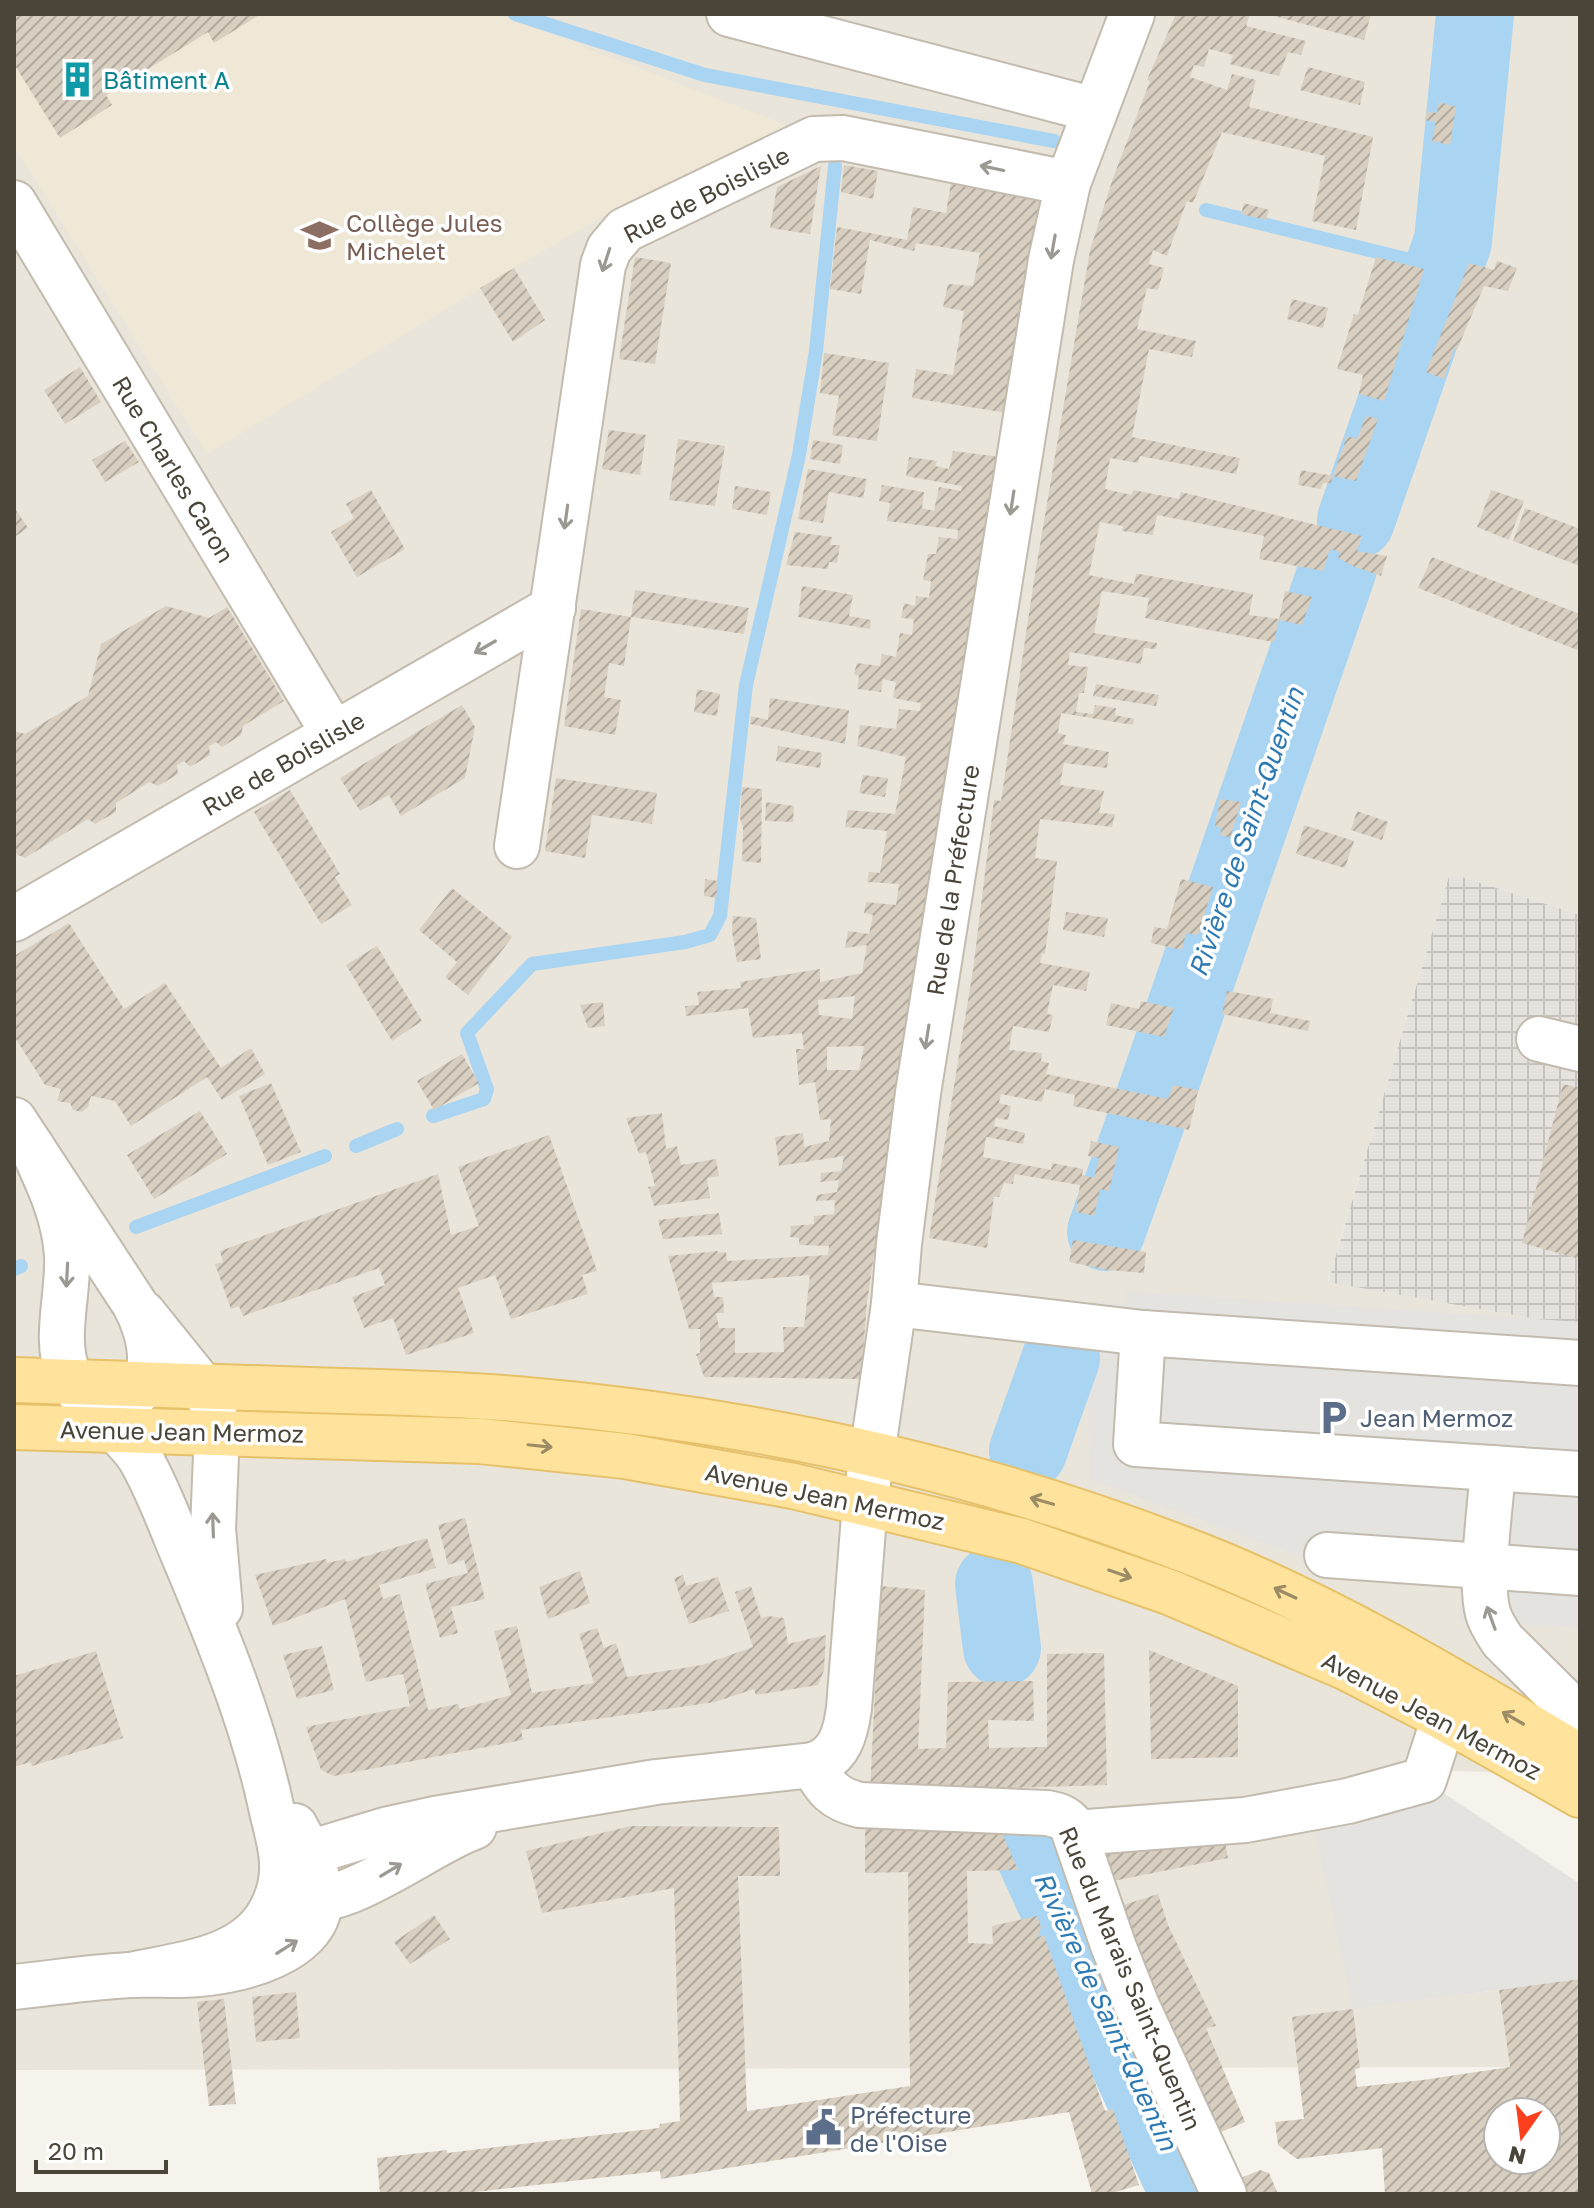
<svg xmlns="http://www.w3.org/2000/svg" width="1594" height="2208" font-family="'Golos Text',sans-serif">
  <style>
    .residential { fill: #eae5da }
    .industrial { fill: url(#industrial-grid) }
    .education { fill: #efe8d6 }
    .parking { fill: #e5e3e0 }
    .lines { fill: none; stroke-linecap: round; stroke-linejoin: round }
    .stream { stroke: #a9d4f2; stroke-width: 14 }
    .river { stroke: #a9d4f2; stroke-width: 78 }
    .building { fill: url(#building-hatch); fill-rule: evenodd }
    .minor-casing { stroke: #c2bbae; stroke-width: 48 }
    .major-casing { stroke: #e6c16a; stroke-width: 48 }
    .minor { stroke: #fff; stroke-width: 44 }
    .major { stroke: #ffe39c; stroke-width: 44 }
    .oneway { stroke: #9c9892 }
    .oneway2 { stroke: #9c8c66 }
    .labels { text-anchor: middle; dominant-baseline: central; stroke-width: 7; stroke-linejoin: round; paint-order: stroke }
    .culture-label { font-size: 24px; fill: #0d838f; stroke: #fff; text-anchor: start }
    .street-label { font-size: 24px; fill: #4b4439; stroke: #fff }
    .education-label { font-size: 24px; fill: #785e54; stroke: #fff; text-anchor: start }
    .service-label { font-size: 24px; fill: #4e5e75; stroke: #fff; text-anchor: start }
    .water-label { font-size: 26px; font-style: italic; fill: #2e7ab2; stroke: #fff }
  </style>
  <defs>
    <pattern id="industrial-grid" width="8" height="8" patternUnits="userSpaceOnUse" patternTransform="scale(2)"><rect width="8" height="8" fill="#e6e2dd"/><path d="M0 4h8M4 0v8" fill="none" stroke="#c7c3be"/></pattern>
    <pattern id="building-hatch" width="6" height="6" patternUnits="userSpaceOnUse" patternTransform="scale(2)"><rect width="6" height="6" fill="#d8cfc1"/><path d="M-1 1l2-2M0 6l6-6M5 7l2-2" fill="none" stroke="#b1aa9e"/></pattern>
  </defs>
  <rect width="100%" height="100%" fill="#f6f3ec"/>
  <!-- residential -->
  <polygon class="residential" points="14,14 1580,14 1580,915 1450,873 1328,1281 1580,1327 1580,1776 1407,1769 1353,2008 1499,1990 1510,2067 14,2070"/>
  <!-- industrial -->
  <polygon class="industrial" points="1450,873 1580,915 1580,1327 1328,1282"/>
  <!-- education -->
  <polygon class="education" points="14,14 498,14 786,125 626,203 514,268 207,454 14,146"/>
  <!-- parking -->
  <g class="parking">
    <polygon points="1127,1291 1580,1322 1580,1628 1457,1620 1463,1583 1348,1574 1089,1479 1088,1354 1093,1302 1126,1304"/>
    <polygon points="1424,1780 1580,1884 1580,1979 1353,2009 1307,1794"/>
  </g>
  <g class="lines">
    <!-- stream -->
    <g class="stream">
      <polyline points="515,14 705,75 1054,141"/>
      <polyline points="1206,210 1443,268"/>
      <polyline points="433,1116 484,1099 487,1089 467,1033 532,964 685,942 710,935 720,916 746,685 799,455 816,351 835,166"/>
      <polyline points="356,1146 397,1129"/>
      <polyline points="136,1227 325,1156"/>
      <polyline points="14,1269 21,1266"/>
    </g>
    <!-- river -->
    <g class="river">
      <polyline points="1356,520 1453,241 1475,14"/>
      <polyline points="1155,1097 1338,568"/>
      <polyline points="1106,1232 1146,1121"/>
      <polyline points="1028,1451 1061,1358"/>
      <polyline points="994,1584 1002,1648"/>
      <polyline points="1023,1829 1189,2194"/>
    </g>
  </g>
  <!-- building -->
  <g class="building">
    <polygon points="14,14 261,14 214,43 208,32 106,95 112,105 60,138 14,64"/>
    <polygon points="1176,14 1250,14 1246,26 1306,41 1301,55 1288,52 1279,76 1230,64 1233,55 1209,49 1204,67 1194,65 1190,77 1227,90 1232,74 1256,80 1249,107 1373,137 1356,230 1312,221 1325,156 1222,132 1193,203 1187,201 1185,206 1167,256 1153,250 1149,264 1164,268 1158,290 1147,288 1137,329 1196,341 1192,357 1149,349 1132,437 1240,458 1236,474 1140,456 1138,463 1110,458 1105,489 1132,495 1133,490 1179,499 1181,492 1362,536 1357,551 1387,556 1381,576 1353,566 1338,558 1340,552 1330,549 1323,571 1259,559 1264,536 1157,515 1153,535 1122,531 1123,526 1100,522 1089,575 1134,584 1136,574 1139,574 1253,594 1249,615 1279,619 1274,642 1145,618 1149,598 1102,591 1094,633 1157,643 1156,649 1144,648 1141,664 1070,652 1068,665 1088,667 1084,693 1079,693 1076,712 1093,714 1095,705 1116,708 1115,715 1134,719 1133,725 1061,713 1058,733 1066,735 1063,744 1109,752 1107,768 1064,763 1060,785 1104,791 1099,813 1115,814 1112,827 1040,819 1035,858 1057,861 1045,954 1042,953 1040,963 1090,972 1086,991 1053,985 1047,1014 1053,1015 1049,1032 1013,1026 1009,1050 1042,1053 1041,1061 1049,1063 1046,1074 1143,1094 1168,1099 1173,1085 1198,1090 1195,1105 1189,1130 1073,1106 1075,1095 1045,1089 1042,1102 1001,1094 999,1103 1011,1106 1008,1120 996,1118 994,1126 1025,1133 1023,1144 986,1137 983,1157 1051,1170 1052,1163 1083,1169 1082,1175 1094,1178 1099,1158 1088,1156 1091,1141 1119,1147 1109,1191 1100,1189 1094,1216 1076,1212 1080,1185 1015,1174 1013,1184 1004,1183 999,1197 994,1197 987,1248 929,1238 973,970 994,800 1001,801 1034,580 1090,250 1113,178 1150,81 1147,80"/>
    <polygon points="1266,14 1371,14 1364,40"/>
    <polygon points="1308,67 1365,82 1360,105 1300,90"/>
    <polygon points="1439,102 1456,107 1450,145 1432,141 1436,122 1425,120 1427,111 1437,113"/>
    <polygon points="844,165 878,171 873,199 841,192"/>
    <polygon points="821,166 810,234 770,228 777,187"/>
    <polygon points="951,183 1042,199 1008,413 912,398 916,369 953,375 964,311 943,307 948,284 973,286 980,253 916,243 914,251 870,240 861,294 830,289 837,227 907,240 913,207 946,213"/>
    <polygon points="1244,203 1269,210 1266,220 1241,214"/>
    <polygon points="635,257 671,263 655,364 619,359"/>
    <polygon points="1376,257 1424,269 1384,401 1359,394 1363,375 1337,369 1354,314 1358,315"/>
    <polygon points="1497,261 1517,268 1508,291 1484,286 1457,350 1454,349 1444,379 1426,372 1469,263 1494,270"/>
    <polygon points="514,268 545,320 513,342 480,288"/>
    <polygon points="1292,299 1328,308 1323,328 1287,319"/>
    <polygon points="824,353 889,363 877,441 832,435 839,396 820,393"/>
    <polygon points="80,367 101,402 65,424 44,390"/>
    <polygon points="1366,416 1378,419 1356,481 1333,476 1347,436 1357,439"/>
    <polygon points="609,430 646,435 640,475 602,469"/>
    <polygon points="678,439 725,446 715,506 669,500"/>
    <polygon points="813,440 843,445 840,464 810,459"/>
    <polygon points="125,441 139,462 105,482 92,460"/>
    <path d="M953,451L1001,457L891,1122L894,1123L867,1302L861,1379L704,1377L696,1354L700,1353V1329H689L668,1256L718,1251V1253L726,1252L727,1261L828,1255L829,1246L799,1245V1238L790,1237L791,1226L814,1224V1216L834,1214L835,1200L816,1201L817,1195L837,1192L839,1180L820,1182L821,1173L841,1171L844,1156L779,1166L775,1137L803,1133L804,1147L829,1141L831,1119L820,1120L815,1082L799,1085L796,1049H804L802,1033L753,1038L748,1008L686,1016L685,1006L699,1005L697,992L741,988L740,982L820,969V982L862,973L867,945L845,948L848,931L869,934L873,915L864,913L866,902L896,905L899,884L867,882L869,872L880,873L887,831L845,827L848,810L895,814L906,757L857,746L860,725L896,729L899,709L920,711L921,703L893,698L896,682L883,679L881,692L857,689L859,676L854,674L857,663L880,666L882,654L896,657L900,633L912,635L914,619L901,618L904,603L915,606L916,596L929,598L931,581L923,580L928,554H936L939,537L957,539L958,530L887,521L890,503L879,501L882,485L924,492L922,508L934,511L939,487L961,491L962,486L906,476L909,457L937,461L935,466L949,469ZM855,996L852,1019L819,1015L818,1000ZM864,1046L859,1070H827V1047ZM810,1275L804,1327H783L784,1352L735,1353V1328H719L716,1313H724L723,1297H714L712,1283Z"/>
    <polygon points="808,469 867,479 863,498 829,492 823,523 798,519"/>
    <polygon points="1301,470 1333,476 1331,483 1323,483 1321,489 1298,485"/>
    <polygon points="735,486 771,492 767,515 732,509"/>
    <polygon points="371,490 405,549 357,577 331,532 354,518 346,504"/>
    <polygon points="1491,490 1524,501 1509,540 1477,527"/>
    <polygon points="14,507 28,528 14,537"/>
    <polygon points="1525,508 1580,529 1580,566 1513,541"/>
    <polygon points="795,532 832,537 830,545 840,545 837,563 829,562 828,569 786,565"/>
    <polygon points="1432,557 1580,614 1580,651 1418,588"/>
    <polygon points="802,586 853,595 849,616 871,620 870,629 798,617"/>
    <polygon points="635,590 749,608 744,634 631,617 624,666 609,663 604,697 621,700 615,735 564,726 581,609 631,617"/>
    <polygon points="1285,591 1312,597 1302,625 1279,620"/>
    <polygon points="166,606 209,618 227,607 284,701 243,726 241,735 222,747 216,742 209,746 210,755 190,767 184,761 177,765 178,774 158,786 149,782 116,803 116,812 95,824 88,819 25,858 14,853 14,731 25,734 88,696 101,644"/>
    <polygon points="1096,684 1159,695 1156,706 1093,696"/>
    <polygon points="697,689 720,694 717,716 694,712"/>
    <polygon points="770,698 849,710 845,744 750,724 751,716 768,720"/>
    <polygon points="462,705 475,727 465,778 401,816 389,795 360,811 340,778"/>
    <polygon points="778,746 822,753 820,768 776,761"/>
    <polygon points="863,775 888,778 885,797 859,793"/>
    <polygon points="556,778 657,793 652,824 592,815 585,858 545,851"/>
    <polygon points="742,787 762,789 761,863 742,861 743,828 740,818"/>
    <polygon points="290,790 340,874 335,877 352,905 321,924 254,812"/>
    <polygon points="1220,799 1241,802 1230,838 1220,835 1222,828 1215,826"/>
    <polygon points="766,802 794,806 793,822 765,821"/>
    <polygon points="1357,811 1388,822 1382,840 1351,830"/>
    <polygon points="1304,825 1354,841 1345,868 1296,854"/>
    <polygon points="705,879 718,881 716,898 704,896"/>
    <polygon points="1181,879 1213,887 1198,935 1186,933 1182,950 1151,943 1154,927 1167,929"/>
    <polygon points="452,888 512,937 468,995 445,977 457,962 419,930"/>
    <polygon points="1066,912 1108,918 1104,937 1063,930"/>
    <polygon points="733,916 756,918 761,959 737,962 732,931"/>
    <polygon points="69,923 124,1009 165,983 221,1068 251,1048 265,1074 222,1100 207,1077 131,1126 115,1101 91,1096 88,1107 82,1112 73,1110 70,1103 57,1101 61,1089 45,1085 14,1036 14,956"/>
    <polygon points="377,946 422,1021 392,1041 346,965"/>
    <polygon points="1227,991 1273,999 1270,1013 1310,1021 1308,1031 1222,1014"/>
    <polygon points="1141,1001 1174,1008 1164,1037 1106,1025 1111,1003 1139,1009"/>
    <polygon points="603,1002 605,1026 588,1028 580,1005"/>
    <polygon points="462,1054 479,1083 434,1110 417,1081"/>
    <polygon points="271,1083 301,1152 268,1165 239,1096"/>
    <polygon points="1563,1084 1580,1088 1580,1259 1522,1243"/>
    <polygon points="200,1111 227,1154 154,1199 127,1155"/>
    <polygon points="662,1113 666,1149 677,1146 681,1165 716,1159 719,1176 707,1178 710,1198 654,1206 648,1187 655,1186 646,1152 639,1154 626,1118"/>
    <polygon points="549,1135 597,1271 582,1275 588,1294 511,1319 495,1275 458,1288 474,1333 406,1355 393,1318 364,1328 352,1297 385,1285 379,1268 243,1316 239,1306 231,1309 215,1264 223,1262 220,1251 438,1174 451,1235 479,1226 458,1167"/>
    <polygon points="719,1213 722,1234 663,1239 658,1220"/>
    <polygon points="1073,1240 1146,1252 1144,1273 1108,1270 1069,1262"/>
    <polygon points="465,1518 485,1599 451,1607 458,1633 440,1638 425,1584 468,1573 464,1560 448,1565 438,1525"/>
    <polygon points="427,1538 436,1568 379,1585 383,1599 400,1594 428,1710 458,1704 460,1709 511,1695 494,1631 517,1626 532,1693 594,1683 579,1634 597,1628 604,1648 616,1643 627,1677 702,1665 753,1647 735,1592 751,1586 761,1618 768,1616 784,1618 788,1644 826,1635 824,1670 818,1685 756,1695 754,1689 715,1702 521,1730 523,1740 334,1776 321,1770 306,1727 410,1706 403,1674 366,1682 345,1599 273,1626 255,1575 326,1559 327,1563 345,1559 346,1562"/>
    <polygon points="580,1571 590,1603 548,1619 539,1587"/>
    <polygon points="683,1575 686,1586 718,1577 729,1611 689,1624 674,1578"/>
    <polygon points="880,1586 925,1590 918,1749 946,1748 948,1682 1033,1681 1034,1721 988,1720 989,1748 1047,1747 1047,1654 1104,1653 1107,1785 870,1792"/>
    <polygon points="322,1646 334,1690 297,1699 283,1655"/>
    <polygon points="1149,1650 1238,1686 1238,1757 1151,1759"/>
    <polygon points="96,1651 123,1738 32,1766 30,1762 14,1767 14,1676"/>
    <polygon points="631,1826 779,1827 780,1876 738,1876 747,2111 910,2086 908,1872 865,1873 865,1827 1000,1828 1018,1870 967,1871 968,1943 993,1944 992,1926 1037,1916 1041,1927 1038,1937 1044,1935 1105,2111 1113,2109 1139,2185 1108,2194 1092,2194 1069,2112 661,2179 660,2171 458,2194 380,2194 377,2158 447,2150 447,2153 659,2128 660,2124 680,2121 674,1888 542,1913 526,1851"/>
    <polygon points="1223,1832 1228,1858 1113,1881 1105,1855"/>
    <polygon points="1158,1894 1168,1925 1216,2026 1206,2028 1245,2122 1216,2134 1128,1932 1120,1906"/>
    <polygon points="434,1915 450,1939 410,1964 394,1942"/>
    <path d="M1580,1979V2194H1385L1382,2148L1297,2159L1278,2145L1275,2122L1304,2119L1292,2017L1353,2009L1360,2068L1355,2069L1357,2087L1423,2080L1510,2067L1499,1990ZM1498,2112H1546V2160H1498Z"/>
    <polygon points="296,1992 300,2038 256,2042 252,1997"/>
    <polygon points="224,1999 236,2104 209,2106 197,2002"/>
    <polygon points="1260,2170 1269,2173 1278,2194 1242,2194 1236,2180"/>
  </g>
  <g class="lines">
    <defs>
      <g id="minor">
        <polyline points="729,14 1095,110"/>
        <polyline points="14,203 334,734"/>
        <polyline points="517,846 603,265 609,249 625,230 814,139 843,138 1068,183"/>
        <polyline points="14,919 553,608"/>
        <polyline points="1539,1039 1580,1049"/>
        <path d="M14,1120L134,1303C153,1337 164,1393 114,1404"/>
        <path d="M32,1147C48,1182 65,1217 67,1256C69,1295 53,1339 69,1376C85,1409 120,1427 140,1458C160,1492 173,1532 189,1568C221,1645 252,1721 270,1802C274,1822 281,1842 282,1862C283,1882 278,1901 266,1919C237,1961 176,1965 130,1975"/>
        <polyline points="894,1304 1143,1333 1580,1363"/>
        <polyline points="143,1313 201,1385 213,1405 217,1431 213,1529 220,1608"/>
        <polyline points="1143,1333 1136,1444 1580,1474"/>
        <path d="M1493,1468C1491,1504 1479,1582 1488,1613C1491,1624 1497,1632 1503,1641L1580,1717"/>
        <polyline points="1327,1555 1580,1573"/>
        <path d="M813,1765C825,1788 834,1799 860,1805L1047,1813C1058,1815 1065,1817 1072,1826L1113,1945L1137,2006L1224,2194"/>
        <polyline points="1075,1833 1245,1820 1348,1801 1424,1780 1444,1718"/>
        <path d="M282,1861L385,1830L435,1819L656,1782L813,1765C840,1757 846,1732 849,1708L865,1503L894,1304L899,1244L918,1093L1051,260L1068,183L1132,14"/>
        <path d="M293,1896C338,1917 427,1843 474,1827"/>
        <path d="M14,1987C53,1983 91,1977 130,1975C153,1974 175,1976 198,1974C238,1971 317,1953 320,1901C321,1876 307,1848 295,1826"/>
      </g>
      <g id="major">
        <path d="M14,1380C113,1383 211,1387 310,1390C379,1392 447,1393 516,1399C742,1418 968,1466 1180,1548C1321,1601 1451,1679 1580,1757"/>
        <polyline points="14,1427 479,1441 625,1456 793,1486 1022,1541 1169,1592 1345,1667 1444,1718 1580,1795"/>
      </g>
    </defs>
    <!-- minor casing -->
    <use href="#minor" class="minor-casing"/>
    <!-- major casing -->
    <use href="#major" class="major-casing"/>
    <!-- minor -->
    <use href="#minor" class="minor"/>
    <!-- major -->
    <use href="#major" class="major"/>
  </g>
  <!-- one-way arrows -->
  <defs><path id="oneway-shaft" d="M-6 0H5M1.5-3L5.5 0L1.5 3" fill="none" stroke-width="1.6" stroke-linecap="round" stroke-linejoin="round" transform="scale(2)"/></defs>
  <g class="oneway">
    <use href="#oneway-shaft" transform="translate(992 168) rotate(-168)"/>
    <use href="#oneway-shaft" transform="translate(1053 247) rotate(100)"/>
    <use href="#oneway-shaft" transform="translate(606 260) rotate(108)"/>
    <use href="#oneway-shaft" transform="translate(1012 503) rotate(99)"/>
    <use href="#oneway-shaft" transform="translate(566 517) rotate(98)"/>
    <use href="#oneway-shaft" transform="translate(485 647) rotate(150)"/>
    <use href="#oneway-shaft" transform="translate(927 1037) rotate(99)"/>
    <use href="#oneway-shaft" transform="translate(67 1275) rotate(93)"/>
    <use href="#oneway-shaft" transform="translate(213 1525) rotate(-92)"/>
    <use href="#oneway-shaft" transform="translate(1491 1618) rotate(-110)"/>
    <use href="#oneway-shaft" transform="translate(391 1870) rotate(-31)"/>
    <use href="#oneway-shaft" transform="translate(287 1947) rotate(-32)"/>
  </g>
  <g class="oneway2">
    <use href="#oneway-shaft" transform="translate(540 1446) rotate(6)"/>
    <use href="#oneway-shaft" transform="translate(1042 1501) rotate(-164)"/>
    <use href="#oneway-shaft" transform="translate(1120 1574) rotate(19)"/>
    <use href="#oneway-shaft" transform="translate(1285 1593) rotate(-155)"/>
    <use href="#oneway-shaft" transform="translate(1513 1718) rotate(-150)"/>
  </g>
  <!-- icons -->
  <defs>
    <symbol id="building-bare" viewBox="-9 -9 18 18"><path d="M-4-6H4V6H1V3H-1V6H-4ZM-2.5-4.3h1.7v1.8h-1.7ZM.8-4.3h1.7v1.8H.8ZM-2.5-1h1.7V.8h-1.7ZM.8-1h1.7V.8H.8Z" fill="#0f9aa8" stroke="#fff" stroke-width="2.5" paint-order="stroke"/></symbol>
    <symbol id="school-bare" viewBox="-9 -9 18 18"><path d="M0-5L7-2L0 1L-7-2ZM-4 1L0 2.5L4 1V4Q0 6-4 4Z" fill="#8d6e63" stroke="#fff" stroke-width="2.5" paint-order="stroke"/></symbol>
    <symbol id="parking-bare" viewBox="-9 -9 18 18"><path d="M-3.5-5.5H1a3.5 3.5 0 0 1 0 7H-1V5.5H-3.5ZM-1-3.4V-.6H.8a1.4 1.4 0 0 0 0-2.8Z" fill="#5c6f8a" stroke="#fff" stroke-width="2.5" paint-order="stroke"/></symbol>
    <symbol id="civic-bare" viewBox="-9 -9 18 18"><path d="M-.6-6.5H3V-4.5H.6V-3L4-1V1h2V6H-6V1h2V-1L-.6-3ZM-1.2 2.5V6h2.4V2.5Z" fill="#5c6f8a" stroke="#fff" stroke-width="2.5" paint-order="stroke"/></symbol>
  </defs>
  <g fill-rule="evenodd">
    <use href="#building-bare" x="52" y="54" width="51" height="51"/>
    <use href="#school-bare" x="294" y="210" width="51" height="51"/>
    <use href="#parking-bare" x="1308" y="1392" width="51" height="51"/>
    <use href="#civic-bare" x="798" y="2102" width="51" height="51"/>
  </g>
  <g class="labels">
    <!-- culture labels -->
    <g class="culture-label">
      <text x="103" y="79">Bâtiment A</text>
    </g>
    <!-- street labels -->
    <g class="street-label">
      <text transform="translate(706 194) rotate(-27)">Rue de Boislisle</text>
      <text transform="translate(174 469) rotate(59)">Rue Charles Caron</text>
      <text transform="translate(283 763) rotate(-30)">Rue de Boislisle</text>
      <text transform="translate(952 880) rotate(-81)">Rue de la Préfecture</text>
      <text transform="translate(182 1431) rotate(1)">Avenue Jean Mermoz</text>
      <text transform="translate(825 1496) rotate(12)">Avenue Jean Mermoz</text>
      <text transform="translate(1432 1715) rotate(28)">Avenue Jean Mermoz</text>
      <text transform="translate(1131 1978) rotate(67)">Rue du Marais Saint-Quentin</text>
    </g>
    <!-- education labels -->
    <g class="education-label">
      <text x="346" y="222">Collège Jules<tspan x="346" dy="28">Michelet</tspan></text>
    </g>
    <!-- service labels -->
    <g class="service-label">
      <text x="1360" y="1417">Jean Mermoz</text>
      <text x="850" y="2114">Préfecture<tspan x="850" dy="28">de l'Oise</tspan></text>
    </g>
    <!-- water labels -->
    <g class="water-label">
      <text transform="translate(1246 832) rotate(-71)">Rivière de Saint-Quentin</text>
      <text transform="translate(1106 2011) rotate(65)">Rivière de Saint-Quentin</text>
    </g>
  </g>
  <!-- border -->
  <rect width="1594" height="2208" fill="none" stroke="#4b4439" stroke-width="32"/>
  <!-- north arrow -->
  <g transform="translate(1522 2136) rotate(194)"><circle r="38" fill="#ffffff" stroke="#b7b4b0" stroke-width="2"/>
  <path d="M0-6L14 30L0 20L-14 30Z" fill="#fc3f1d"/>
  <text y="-12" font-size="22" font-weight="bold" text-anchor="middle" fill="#4b4439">N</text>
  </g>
  <!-- scale -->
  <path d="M36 2160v12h130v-12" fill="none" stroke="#4b4439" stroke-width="4"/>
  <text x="48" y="2160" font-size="24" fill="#4b4439" stroke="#ffffff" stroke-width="6" paint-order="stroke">20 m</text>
</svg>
